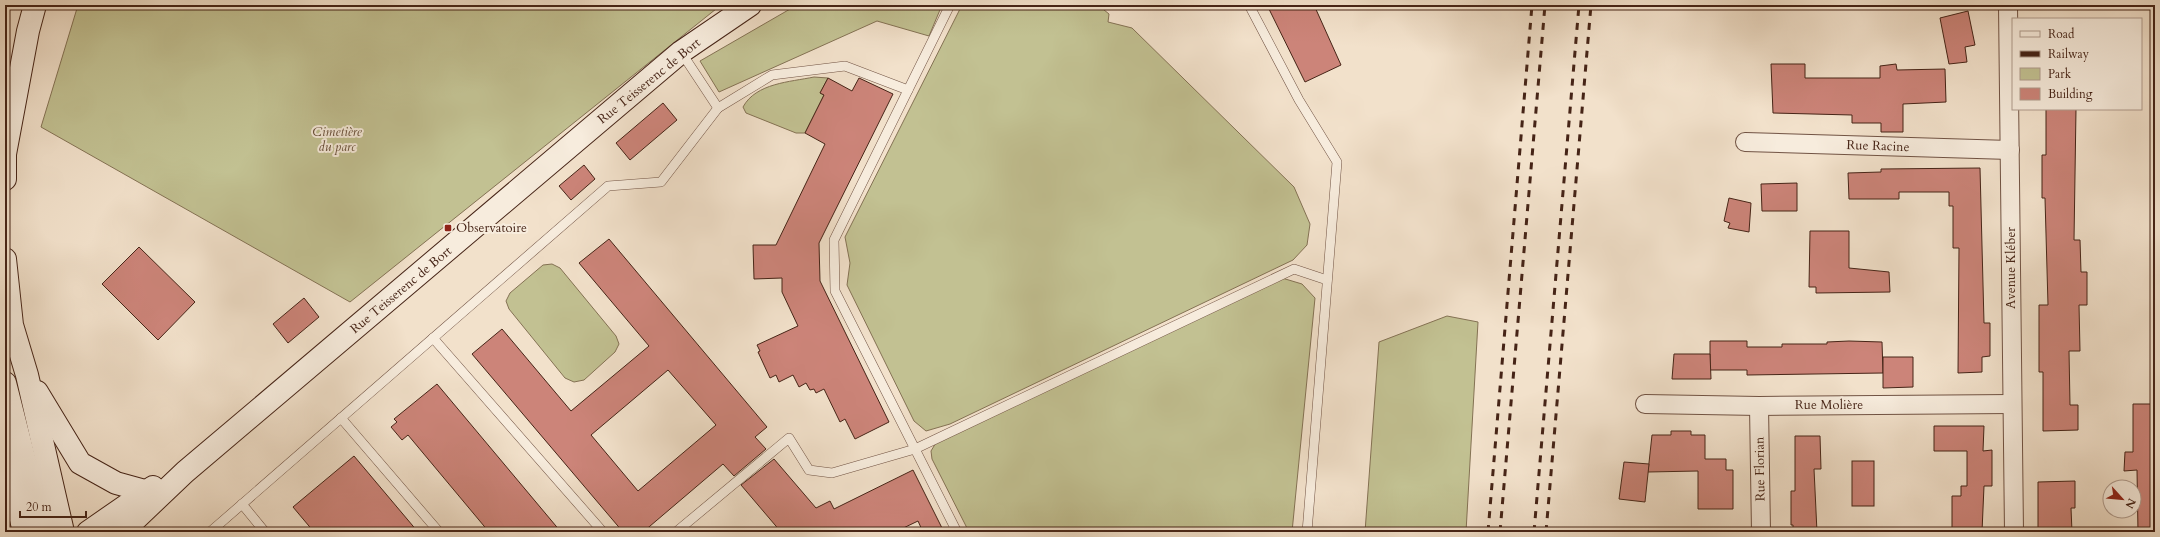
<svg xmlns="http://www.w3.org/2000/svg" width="2160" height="537" font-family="Cardo,serif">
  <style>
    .green { fill: #c2c192; stroke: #847254 }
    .building { fill: #cc8479; stroke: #462417; fill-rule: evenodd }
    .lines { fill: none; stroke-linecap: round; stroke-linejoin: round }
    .lane-casing { stroke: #715344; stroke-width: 10 }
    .street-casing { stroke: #715344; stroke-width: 20 }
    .secondary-casing { stroke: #462417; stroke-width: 24 }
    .lane { stroke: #f7ecdd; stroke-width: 9 }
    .street { stroke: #f7ecdd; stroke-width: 18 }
    .secondary { stroke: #f7ecdd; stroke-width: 22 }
    .rail { stroke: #462417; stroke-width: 3; stroke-dasharray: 7 7; stroke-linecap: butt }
    .poi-dot { fill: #8f2418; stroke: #f7ecdd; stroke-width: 1.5 }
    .labels { text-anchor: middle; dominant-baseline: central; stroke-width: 4; stroke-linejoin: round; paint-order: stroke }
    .street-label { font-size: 13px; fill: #462417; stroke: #f7ecdd }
    .park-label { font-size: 13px; font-style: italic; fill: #654b36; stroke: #f7ecdd }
    .poi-label { font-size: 13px; fill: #462417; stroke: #f7ecdd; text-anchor: start }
  </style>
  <rect width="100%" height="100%" fill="#f2e1cb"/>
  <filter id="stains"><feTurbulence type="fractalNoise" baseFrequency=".005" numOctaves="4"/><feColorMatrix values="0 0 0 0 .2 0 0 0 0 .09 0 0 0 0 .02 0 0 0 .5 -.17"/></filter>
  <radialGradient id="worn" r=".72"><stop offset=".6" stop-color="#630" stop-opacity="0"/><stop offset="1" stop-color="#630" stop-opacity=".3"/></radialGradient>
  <!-- green -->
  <g class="green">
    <polygon points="78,5 721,5 350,302 41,127"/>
    <polygon points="797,5 942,5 929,36 877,21 719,92 700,61"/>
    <polygon points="962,5 1098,5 1109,14 1108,22 1132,28 1294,187 1310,224 1307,245 1293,260 950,424 926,431 914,421 847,285 850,263 845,237"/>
    <path d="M814,77L828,78L820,93L824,95L805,133H796L746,113L743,107C756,83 790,82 814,77Z"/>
    <polygon points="552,264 560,268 616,336 619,344 615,352 584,380 574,382 565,378 509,309 506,301 510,293 543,265"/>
    <polygon points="1282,278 1302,284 1315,298 1292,532 969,532 932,459 931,451 937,441"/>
    <polygon points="1447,316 1478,322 1466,532 1365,532 1379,342"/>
  </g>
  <!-- building -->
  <g class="building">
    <polygon points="1267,5 1314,5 1341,65 1305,82"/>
    <polygon points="1968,11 1975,45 1965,47 1967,62 1949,64 1940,18"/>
    <polygon points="1771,64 1805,64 1805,78 1880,78 1880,66 1896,64 1897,70 1945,69 1946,102 1903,104 1903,132 1881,132 1881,123 1852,123 1852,115 1773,113"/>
    <polygon points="828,78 852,91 859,78 893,94 819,243 820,281 889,422 855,439 845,419 840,422 824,389 816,393 814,389 810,390 806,383 799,387 793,375 779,382 776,375 770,378 758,352 760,351 757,345 798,326 782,292 782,278 754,279 753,245 776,245 825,144 805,133 824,95 820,93"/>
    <polygon points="663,103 677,120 630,160 616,143"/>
    <polygon points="2046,109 2076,109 2074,240 2080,240 2081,272 2087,272 2087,305 2079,305 2080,351 2069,351 2070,405 2078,405 2078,430 2043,431 2043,372 2039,372 2039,305 2048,305 2045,198 2042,198 2042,155 2046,155"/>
    <polygon points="584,165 595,179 571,200 559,186"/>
    <polygon points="1980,168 1984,323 1990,323 1990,356 1982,357 1982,372 1958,373 1959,248 1953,248 1953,206 1949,206 1949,192 1899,192 1899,199 1849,199 1848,173 1881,172 1881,169"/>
    <polygon points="1797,183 1797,211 1762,211 1761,184"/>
    <polygon points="1729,198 1751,203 1749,232 1728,228 1730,223 1724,221"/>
    <polygon points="1810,231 1849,231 1849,268 1889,272 1890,292 1816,293 1816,287 1809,287"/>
    <path d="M609,239L767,427L755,437L766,449L734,476L723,464L643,532H623L472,354L502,329L571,411L649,346L579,263ZM668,370L716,425L638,491L591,435Z"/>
    <polygon points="139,247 195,302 158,340 102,284"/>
    <polygon points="304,298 319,317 288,343 273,324"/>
    <polygon points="1710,341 1747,341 1747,347 1782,347 1782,344 1827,344 1827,342 1849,341 1882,342 1883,373 1747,375 1747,370 1710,370"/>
    <polygon points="1674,354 1710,354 1711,379 1672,379"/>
    <polygon points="1883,357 1913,357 1913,387 1883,388"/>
    <polygon points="437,384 561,532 489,532 408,435 402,440 391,427 397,422 394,419"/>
    <polygon points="2133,404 2155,404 2155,532 2138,532 2137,470 2124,471 2125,452 2133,452"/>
    <polygon points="1934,426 1984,426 1983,451 1992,450 1992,486 1984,486 1982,532 1952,532 1952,496 1961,496 1961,486 1967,486 1967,451 1934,451"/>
    <polygon points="1671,431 1691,431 1691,435 1705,435 1705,459 1726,459 1726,470 1733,470 1733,509 1698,509 1698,471 1648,472 1652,435 1671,435"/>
    <polygon points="1795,436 1820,436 1821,469 1814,469 1817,532 1793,532 1793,525 1791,525 1791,491 1795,491"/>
    <polygon points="354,456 418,532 314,532 293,507"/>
    <polygon points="774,459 816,508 830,501 834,509 913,470 944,532 923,532 918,521 895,532 781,532 741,485"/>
    <rect x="1852" y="461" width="22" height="45"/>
    <polygon points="1624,462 1649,464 1645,502 1619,499"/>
    <polygon points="2075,481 2075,508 2071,508 2072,532 2038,532 2038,482"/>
  </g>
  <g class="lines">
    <defs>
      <g id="lane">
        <polyline points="950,5 834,240 835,291 957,532"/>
        <polyline points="1249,5 1299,100 1337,162 1307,532"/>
        <polyline points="681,52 718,108 772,75 845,66 908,90"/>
        <polyline points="433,338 603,532"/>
        <polyline points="341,418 439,532"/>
        <polyline points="242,504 265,532"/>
        <polyline points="210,532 608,186 661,182 718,108"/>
        <polyline points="676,532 789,438 809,470 832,473 915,449 1294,269 1327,280"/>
      </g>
      <g id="street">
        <polyline points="2008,5 2014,532"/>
        <polyline points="1745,142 2010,150"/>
        <polyline points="1645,404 1759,406 2012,404"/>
        <polyline points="1759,406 1761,532"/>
      </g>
      <g id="secondary">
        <polyline points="5,179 5,154 28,31 35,5"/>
        <polyline points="5,259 12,325 27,375 63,532"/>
        <polyline points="5,383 43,532"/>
        <polyline points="37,392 80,463 116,483 145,491"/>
        <polyline points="5,451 24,532"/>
        <polyline points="88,532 153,487"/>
        <polyline points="122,532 185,472 681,52 750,5"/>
      </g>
    </defs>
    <!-- lane casing -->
    <use href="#lane" class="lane-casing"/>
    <!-- street casing -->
    <use href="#street" class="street-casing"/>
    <!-- secondary casing -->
    <use href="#secondary" class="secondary-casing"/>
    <!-- lane -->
    <use href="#lane" class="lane"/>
    <!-- street -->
    <use href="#street" class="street"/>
    <!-- secondary -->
    <use href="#secondary" class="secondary"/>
    <!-- rail -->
    <g class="rail">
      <polyline points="1488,532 1532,5"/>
      <polyline points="1500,532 1545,5"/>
      <polyline points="1534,532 1579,5"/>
      <polyline points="1546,532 1591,5"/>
    </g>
  </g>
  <!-- markers -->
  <rect class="poi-dot" x="444" y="224" width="8" height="8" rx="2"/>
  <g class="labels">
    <!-- street labels -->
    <g class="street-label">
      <text transform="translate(649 81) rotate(-39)">Rue Teisserenc de Bort</text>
      <text transform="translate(1878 146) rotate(2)">Rue Racine</text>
      <text transform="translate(2011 268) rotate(-90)">Avenue Kléber</text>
      <text transform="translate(401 290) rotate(-40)">Rue Teisserenc de Bort</text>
      <text x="1829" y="405">Rue Molière</text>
      <text transform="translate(1760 469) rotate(-91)">Rue Florian</text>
    </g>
    <!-- park labels -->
    <g class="park-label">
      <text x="337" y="132">Cimetière<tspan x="337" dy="15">du parc</tspan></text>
    </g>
    <!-- poi labels -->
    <g class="poi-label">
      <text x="456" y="228">Observatoire</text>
    </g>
  </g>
  <!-- margin -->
  <rect width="2160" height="537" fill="none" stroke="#f2e1cb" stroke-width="20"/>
  <rect x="6" y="6" width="2148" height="525" fill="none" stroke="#462417" stroke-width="2"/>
  <rect x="10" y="10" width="2140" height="517" fill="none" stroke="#462417"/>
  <!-- legend -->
  <rect x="2012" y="18" width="130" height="92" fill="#f7ecdd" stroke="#b09c8e"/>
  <rect x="2020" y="31" width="20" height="6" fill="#f7ecdd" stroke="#b09c8e"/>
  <text x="2048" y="38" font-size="12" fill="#462417">Road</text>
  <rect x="2020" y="51" width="20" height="6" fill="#462417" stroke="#b09c8e"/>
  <text x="2048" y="58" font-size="12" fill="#462417">Railway</text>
  <rect x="2020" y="68" width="20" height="12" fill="#c2c192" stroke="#b09c8e"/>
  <text x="2048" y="78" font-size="12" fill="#462417">Park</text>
  <rect x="2020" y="88" width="20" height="12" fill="#cc8479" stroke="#b09c8e"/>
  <text x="2048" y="98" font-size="12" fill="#462417">Building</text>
  <!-- north arrow -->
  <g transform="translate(2122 499) rotate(117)"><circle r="19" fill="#f7ecdd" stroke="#b09c8e"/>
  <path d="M0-3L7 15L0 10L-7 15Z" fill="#8f2418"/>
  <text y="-6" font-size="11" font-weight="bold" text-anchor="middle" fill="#462417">N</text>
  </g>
  <!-- scale -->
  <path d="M20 511v6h66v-6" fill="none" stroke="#462417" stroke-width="2"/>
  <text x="26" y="511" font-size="12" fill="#462417" stroke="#f7ecdd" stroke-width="3" paint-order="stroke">20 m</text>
  <rect width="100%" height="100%" filter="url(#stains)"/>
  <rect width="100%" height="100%" fill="url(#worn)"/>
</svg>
